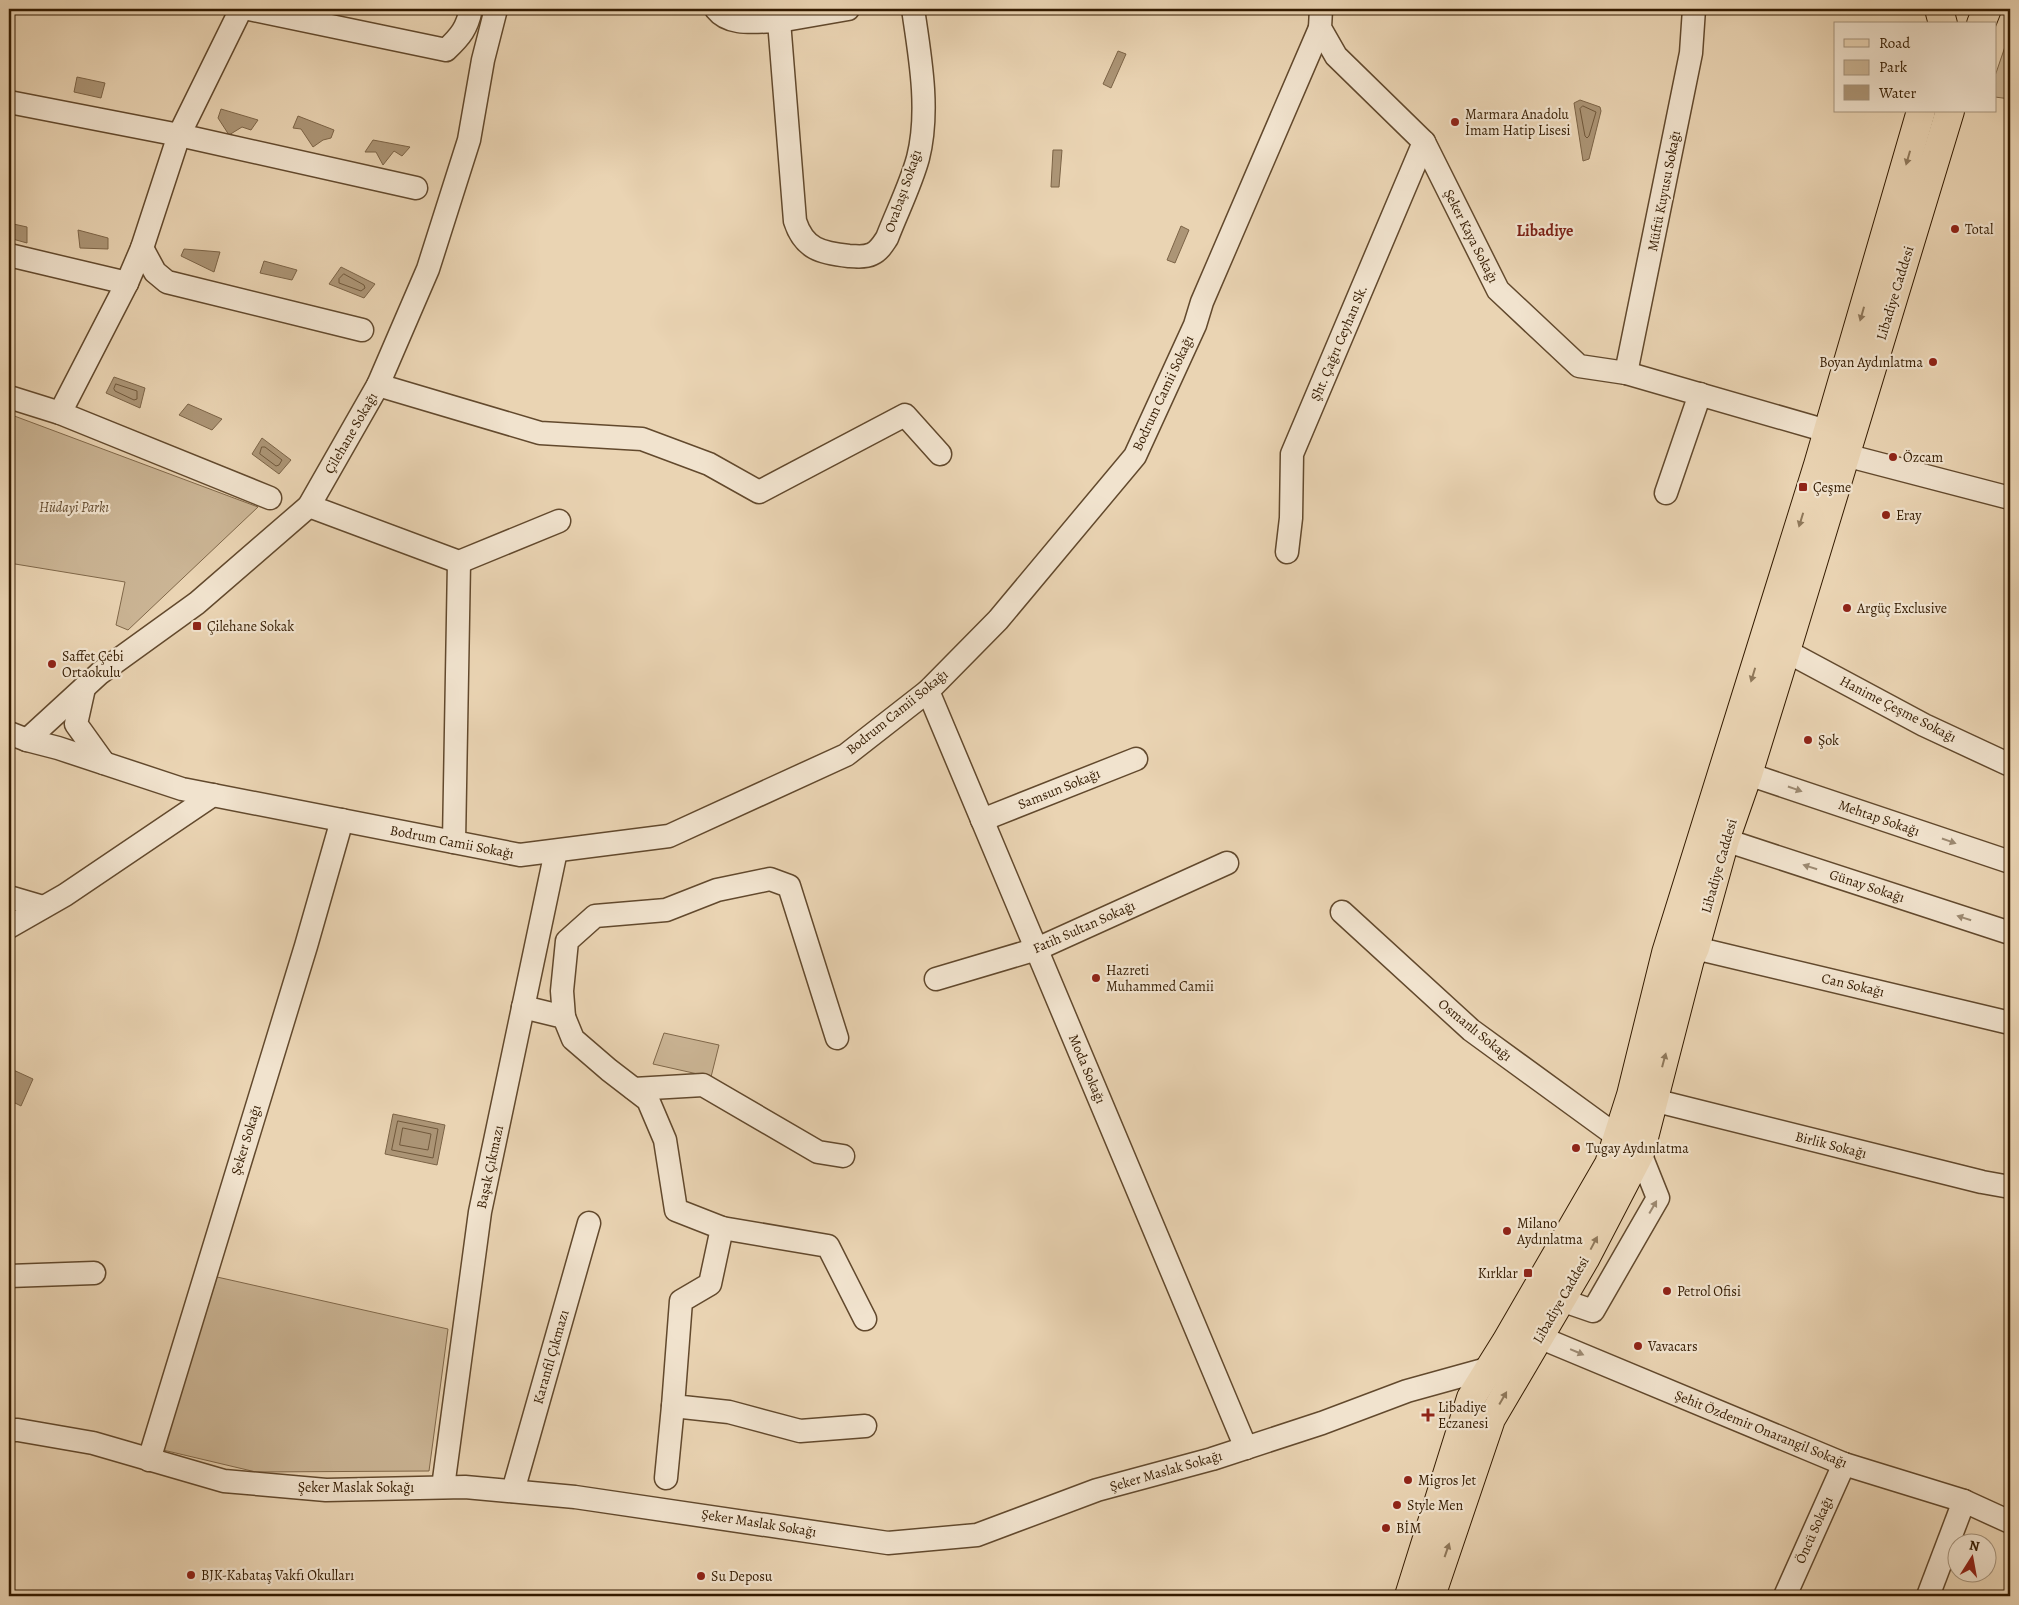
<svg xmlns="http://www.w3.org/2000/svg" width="2019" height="1605" font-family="Alegreya,serif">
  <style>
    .green { fill: #cbb595; stroke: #80684a }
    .water { fill: #ac9576; stroke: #7c6447 }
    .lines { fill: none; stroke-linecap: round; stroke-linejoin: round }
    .shore { stroke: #70583b; stroke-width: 1 }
    .street-casing { stroke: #62492d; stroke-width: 25 }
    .primary-casing { stroke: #341b00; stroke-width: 30 }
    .street { stroke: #f1e3ce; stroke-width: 22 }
    .primary { stroke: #ead4b3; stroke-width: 28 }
    .oneway { fill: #8f785a }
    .oneway2 { fill: #9c8971 }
    .poi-dot { fill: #8f2418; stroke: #f1e3ce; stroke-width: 2 }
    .labels { text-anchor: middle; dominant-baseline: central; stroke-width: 4.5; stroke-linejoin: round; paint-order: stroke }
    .poi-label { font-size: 14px; fill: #341b00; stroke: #f1e3ce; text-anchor: start }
    .street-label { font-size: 14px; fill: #341b00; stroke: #f1e3ce }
    .park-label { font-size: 14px; font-style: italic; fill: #61492d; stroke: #f1e3ce }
    .quarter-label { font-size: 16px; font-weight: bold; fill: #7a1f14; stroke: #f1e3ce }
  </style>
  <rect width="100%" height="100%" fill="#ead4b3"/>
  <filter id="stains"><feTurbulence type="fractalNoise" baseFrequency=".004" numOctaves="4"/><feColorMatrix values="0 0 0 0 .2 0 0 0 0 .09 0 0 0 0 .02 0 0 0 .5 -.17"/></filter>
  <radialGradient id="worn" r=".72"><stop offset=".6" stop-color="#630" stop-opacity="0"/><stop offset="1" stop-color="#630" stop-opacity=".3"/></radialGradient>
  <!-- green -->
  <g class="green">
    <polygon points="2010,32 2010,99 1995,97 1995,76"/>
    <polygon points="9,414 258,507 128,630 116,625 125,582 9,563"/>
    <polygon points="664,1033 719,1045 711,1077 653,1064"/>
    <polygon points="217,1277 448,1329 429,1471 256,1472 163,1450"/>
  </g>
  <!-- water -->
  <g class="water">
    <polygon points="1118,51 1126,54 1111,88 1103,84"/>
    <polygon points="77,77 105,83 101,98 74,92"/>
    <polygon points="1580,100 1600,107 1601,111 1589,159 1583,161 1574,103"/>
    <polygon points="221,109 258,120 251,130 242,127 229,135 218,118"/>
    <polygon points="298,116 334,130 331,138 323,140 313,147 301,129 293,128"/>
    <polygon points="373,140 410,147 402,156 394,151 383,165 376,152 365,152"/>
    <polygon points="1053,150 1062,150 1059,187 1051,187"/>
    <polygon points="9,223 27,227 27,243 9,238"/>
    <polygon points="1181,226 1189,230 1175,263 1167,260"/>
    <polygon points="78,230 108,238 108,249 80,248"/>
    <polygon points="184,249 220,252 214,272 181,256"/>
    <polygon points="264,261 297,270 292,280 260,273"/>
    <polygon points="341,267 375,284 364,298 329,284"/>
    <polygon points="114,377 145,388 140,408 106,393"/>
    <polygon points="188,404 222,419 212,430 179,415"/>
    <polygon points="262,438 291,460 279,474 252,454"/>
    <polygon points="9,1068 33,1079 21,1106 9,1100"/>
    <polygon points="393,1114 445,1125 437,1165 385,1154"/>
  </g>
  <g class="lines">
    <!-- shore -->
    <g class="shore">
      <polygon points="1583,106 1596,112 1589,136 1587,138 1585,136 1580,109"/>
      <polygon points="344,274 364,285 365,288 361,291 339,283 339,279"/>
      <polygon points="116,384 137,391 137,399 134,400 115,391 114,389"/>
      <polygon points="262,447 265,447 282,460 279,465 276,466 260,454"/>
      <polygon points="398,1121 438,1129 433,1158 392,1150"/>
      <polygon points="403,1128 431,1134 428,1150 400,1145"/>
    </g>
    <defs>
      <g id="street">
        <path d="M249,9L446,50C461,36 467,28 471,9"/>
        <path d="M716,9C730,27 758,21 779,21L795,221C804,249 821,253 849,256C857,256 864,258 872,254C879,251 883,244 887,238C897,212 911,184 918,158C930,111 920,56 913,9"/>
        <polyline points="1321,9 1320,28 1336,56 1424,142 1498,290 1579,366 1626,373 1827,431"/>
        <polyline points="779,21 848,9"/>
        <polyline points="9,102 179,135 416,188"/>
        <polyline points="142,248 155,272 167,282 362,330"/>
        <polyline points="9,255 127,283"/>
        <polyline points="1626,373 1691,53 1694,9"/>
        <polyline points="378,385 540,433 642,439 709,464 759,492 905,415 940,454"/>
        <polyline points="9,397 60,413 270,498"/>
        <polyline points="60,413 127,283 142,248 179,135 241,9"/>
        <polyline points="1845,455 2010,498"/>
        <polyline points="1666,493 1700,394"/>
        <polyline points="309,506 459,562 559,521"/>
        <polyline points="1287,552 1291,518 1292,454 1424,142"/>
        <polyline points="1786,651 1924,725 2010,765"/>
        <polyline points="84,688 76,724 104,763"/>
        <polyline points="928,691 1246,1448"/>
        <polyline points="9,733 27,740 58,748 182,789 520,855 669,836 846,755 928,691 998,620 1135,456 1195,325 1202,302 1320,28"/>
        <polyline points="27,740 100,673 197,603 309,506 378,385 428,269 469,140 483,60 496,9"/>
        <polyline points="1748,774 2010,862"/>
        <polyline points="982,820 1136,759"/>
        <polyline points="1725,840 2010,933"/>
        <polyline points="454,842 459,562"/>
        <polyline points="9,897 43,907"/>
        <polyline points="1342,912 1471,1030 1618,1137"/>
        <polyline points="9,927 65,895 213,795"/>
        <polyline points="1695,948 2010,1023"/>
        <polyline points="936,979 1037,949 1227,863"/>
        <polyline points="523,1007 564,1017 573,1039 609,1070 648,1100 665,1140 676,1210 722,1228 710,1284 681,1301 673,1406 729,1412 800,1431 865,1426"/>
        <polyline points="564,1017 562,991 567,941 595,916 666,910 717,890 770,879 789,886 837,1038"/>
        <polyline points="634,1089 703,1085 818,1152 843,1156"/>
        <polyline points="1653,1100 1982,1182 2010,1187"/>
        <polyline points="722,1228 828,1246 865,1319"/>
        <polyline points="9,1276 94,1273"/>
        <polyline points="1561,1300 1593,1311 1658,1198 1640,1153"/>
        <polyline points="1526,1325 1539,1337 1844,1464 1964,1501 2010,1522"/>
        <polyline points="9,1430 18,1430 93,1443 224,1481 326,1490 465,1487 575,1497 888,1543 977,1535 1097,1490 1212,1459 1322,1423 1407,1391 1490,1368"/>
        <polyline points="149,1460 306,946 342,820"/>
        <polyline points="666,1478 673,1406"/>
        <polyline points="443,1487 480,1212 556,851"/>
        <polyline points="513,1491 589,1223"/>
        <polyline points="1785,1596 1844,1464"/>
        <polyline points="1928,1596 1964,1501"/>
      </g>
      <g id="primary">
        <polyline points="1939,9 1943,24"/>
        <polyline points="1981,24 1987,9"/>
        <polyline points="1409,1596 1471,1398 1506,1342 1609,1164 1631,1095 1666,953 1818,465 1921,111"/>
        <polyline points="1431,1596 1491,1419 1585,1259 1640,1153 1690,959 1695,948 1725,840 1748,774 1786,651 1950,111"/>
      </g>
    </defs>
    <!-- street casing -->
    <use href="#street" class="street-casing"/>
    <!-- primary casing -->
    <use href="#primary" class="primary-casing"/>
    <!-- street -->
    <use href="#street" class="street"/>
    <!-- primary -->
    <use href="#primary" class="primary"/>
  </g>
  <!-- one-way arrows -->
  <defs><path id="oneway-solid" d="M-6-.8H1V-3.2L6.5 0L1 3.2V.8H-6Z" transform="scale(1.25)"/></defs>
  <g class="oneway">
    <use href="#oneway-solid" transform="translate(1908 158) rotate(106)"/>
    <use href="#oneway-solid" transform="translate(1862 314) rotate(106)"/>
    <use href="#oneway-solid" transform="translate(1801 520) rotate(107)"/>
    <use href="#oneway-solid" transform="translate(1753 675) rotate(107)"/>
    <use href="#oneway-solid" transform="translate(1664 1060) rotate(-75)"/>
    <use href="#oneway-solid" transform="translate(1594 1243) rotate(-62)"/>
    <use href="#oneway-solid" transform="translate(1503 1398) rotate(-60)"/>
    <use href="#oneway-solid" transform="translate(1447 1550) rotate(-71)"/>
  </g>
  <g class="oneway2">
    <use href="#oneway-solid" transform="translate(1795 789) rotate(19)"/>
    <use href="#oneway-solid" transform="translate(1949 841) rotate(19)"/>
    <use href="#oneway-solid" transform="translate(1810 867) rotate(-162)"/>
    <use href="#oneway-solid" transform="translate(1964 918) rotate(-162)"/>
    <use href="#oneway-solid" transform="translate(1653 1207) rotate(-60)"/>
    <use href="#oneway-solid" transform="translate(1577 1352) rotate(23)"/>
  </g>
  <!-- markers -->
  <g class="poi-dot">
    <circle cx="1455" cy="122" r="5"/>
    <circle cx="1955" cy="229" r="5"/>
    <circle cx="1933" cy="362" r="5"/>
    <circle cx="1893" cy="457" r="5"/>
    <rect x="1798" y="482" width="10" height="10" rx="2.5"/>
    <circle cx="1886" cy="515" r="5"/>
    <circle cx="1847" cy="608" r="5"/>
    <rect x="192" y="621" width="10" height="10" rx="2.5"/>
    <circle cx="52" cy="664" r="5"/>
    <circle cx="1808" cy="740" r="5"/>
    <circle cx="1096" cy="978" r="5"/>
    <circle cx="1576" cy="1148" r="5"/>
    <circle cx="1507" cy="1231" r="5"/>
    <rect x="1523" y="1268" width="10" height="10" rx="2.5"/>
    <circle cx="1667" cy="1291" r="5"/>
    <circle cx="1638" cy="1346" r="5"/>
    <path d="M1425.5 1407.5h5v5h5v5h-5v5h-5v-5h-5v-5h5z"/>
    <circle cx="1408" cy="1480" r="5"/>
    <circle cx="1397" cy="1505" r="5"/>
    <circle cx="1386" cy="1528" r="5"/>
    <circle cx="191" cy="1575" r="5"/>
    <circle cx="701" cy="1576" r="5"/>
  </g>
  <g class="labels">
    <!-- poi labels -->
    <g class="poi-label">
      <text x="1465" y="114">Marmara Anadolu<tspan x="1465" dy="16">İmam Hatip Lisesi</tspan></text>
      <text x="1965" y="229">Total</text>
      <text x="1923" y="362" text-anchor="end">Boyan Aydınlatma</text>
      <text x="1903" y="457">Özcam</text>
      <text x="1813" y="487">Çeşme</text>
      <text x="1896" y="515">Eray</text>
      <text x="1857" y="608">Argüç Exclusive</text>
      <text x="207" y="626">Çilehane Sokak</text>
      <text x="62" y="656">Saffet Çebi<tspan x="62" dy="16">Ortaokulu</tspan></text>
      <text x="1818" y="740">Şok</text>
      <text x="1106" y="970">Hazreti<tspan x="1106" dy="16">Muhammed Camii</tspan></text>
      <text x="1586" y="1148">Tugay Aydınlatma</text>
      <text x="1517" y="1223">Milano<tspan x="1517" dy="16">Aydınlatma</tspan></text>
      <text x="1518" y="1273" text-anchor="end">Kırklar</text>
      <text x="1677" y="1291">Petrol Ofisi</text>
      <text x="1648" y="1346">Vavacars</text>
      <text x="1438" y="1407">Libadiye<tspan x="1438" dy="16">Eczanesi</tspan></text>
      <text x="1418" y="1480">Migros Jet</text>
      <text x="1407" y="1505">Style Men</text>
      <text x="1396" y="1528">BİM</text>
      <text x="201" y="1575">BJK-Kabataş Vakfı Okulları</text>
      <text x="711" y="1576">Su Deposu</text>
    </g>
    <!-- street labels -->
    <g class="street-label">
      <text transform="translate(903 191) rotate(-71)">Ovabaşı Sokağı</text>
      <text transform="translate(1664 191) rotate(-79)">Müftü Kuyusu Sokağı</text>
      <text transform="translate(1471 236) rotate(63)">Şeker Kaya Sokağı</text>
      <text transform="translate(1895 293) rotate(-73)">Libadiye Caddesi</text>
      <text transform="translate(1339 343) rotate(-67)">Şht. Çağrı Ceyhan Sk.</text>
      <text transform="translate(1163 393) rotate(-65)">Bodrum Camii Sokağı</text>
      <text transform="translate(351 433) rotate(-60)">Çilehane Sokağı</text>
      <text transform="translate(1898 709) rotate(27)">Hanime Çeşme Sokağı</text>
      <text transform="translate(897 712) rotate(-39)">Bodrum Camii Sokağı</text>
      <text transform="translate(1059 789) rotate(-22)">Samsun Sokağı</text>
      <text transform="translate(1879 818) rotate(19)">Mehtap Sokağı</text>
      <text transform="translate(452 842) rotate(11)">Bodrum Camii Sokağı</text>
      <text transform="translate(1719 866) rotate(-74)">Libadiye Caddesi</text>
      <text transform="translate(1867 886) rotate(18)">Günay Sokağı</text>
      <text transform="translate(1084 927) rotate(-24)">Fatih Sultan Sokağı</text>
      <text transform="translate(1853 985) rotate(13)">Can Sokağı</text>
      <text transform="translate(1475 1030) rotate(39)">Osmanlı Sokağı</text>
      <text transform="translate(1087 1069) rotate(67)">Moda Sokağı</text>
      <text transform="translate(246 1140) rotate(-73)">Şeker Sokağı</text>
      <text transform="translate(1831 1145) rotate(14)">Birlik Sokağı</text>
      <text transform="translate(490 1167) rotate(-78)">Başak Çıkmazı</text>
      <text transform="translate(1561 1300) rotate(-60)">Libadiye Caddesi</text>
      <text transform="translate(551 1357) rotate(-74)">Karanfil Çıkmazı</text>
      <text transform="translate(1761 1429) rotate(22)">Şehit Özdemir Onarangil Sokağı</text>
      <text transform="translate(1166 1471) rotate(-16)">Şeker Maslak Sokağı</text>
      <text x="356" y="1487">Şeker Maslak Sokağı</text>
      <text transform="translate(759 1523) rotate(9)">Şeker Maslak Sokağı</text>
      <text transform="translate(1814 1530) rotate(-66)">Öncü Sokağı</text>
    </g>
    <!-- park labels -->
    <g class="park-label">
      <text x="74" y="507">Hüdayi Parkı</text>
    </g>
    <!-- quarter labels -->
    <g class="quarter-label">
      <text x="1545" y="231">Libadiye</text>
    </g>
  </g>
  <!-- margin -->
  <rect width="2019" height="1605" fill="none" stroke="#ead4b3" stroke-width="30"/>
  <rect x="10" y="10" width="1999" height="1585" fill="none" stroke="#341b00" stroke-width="2.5"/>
  <rect x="15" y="15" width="1989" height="1575" fill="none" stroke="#341b00"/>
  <!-- legend -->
  <rect x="1834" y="22" width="162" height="90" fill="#f1e3ce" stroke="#a5937c"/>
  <rect x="1844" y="39" width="25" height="8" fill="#ead4b3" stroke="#a5937c"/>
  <text x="1879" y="48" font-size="15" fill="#341b00">Road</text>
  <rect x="1844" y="60" width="25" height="15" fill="#cbb595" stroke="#a5937c"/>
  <text x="1879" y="72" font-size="15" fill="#341b00">Park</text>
  <rect x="1844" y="85" width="25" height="15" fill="#ac9576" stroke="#a5937c"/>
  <text x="1879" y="98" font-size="15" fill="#341b00">Water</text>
  <!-- north arrow -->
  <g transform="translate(1972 1558) rotate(11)"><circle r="24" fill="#f1e3ce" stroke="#a5937c"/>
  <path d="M0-4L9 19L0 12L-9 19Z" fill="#8f2418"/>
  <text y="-8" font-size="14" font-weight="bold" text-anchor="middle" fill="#341b00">N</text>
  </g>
  <rect width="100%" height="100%" filter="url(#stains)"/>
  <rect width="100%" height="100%" fill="url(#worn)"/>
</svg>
